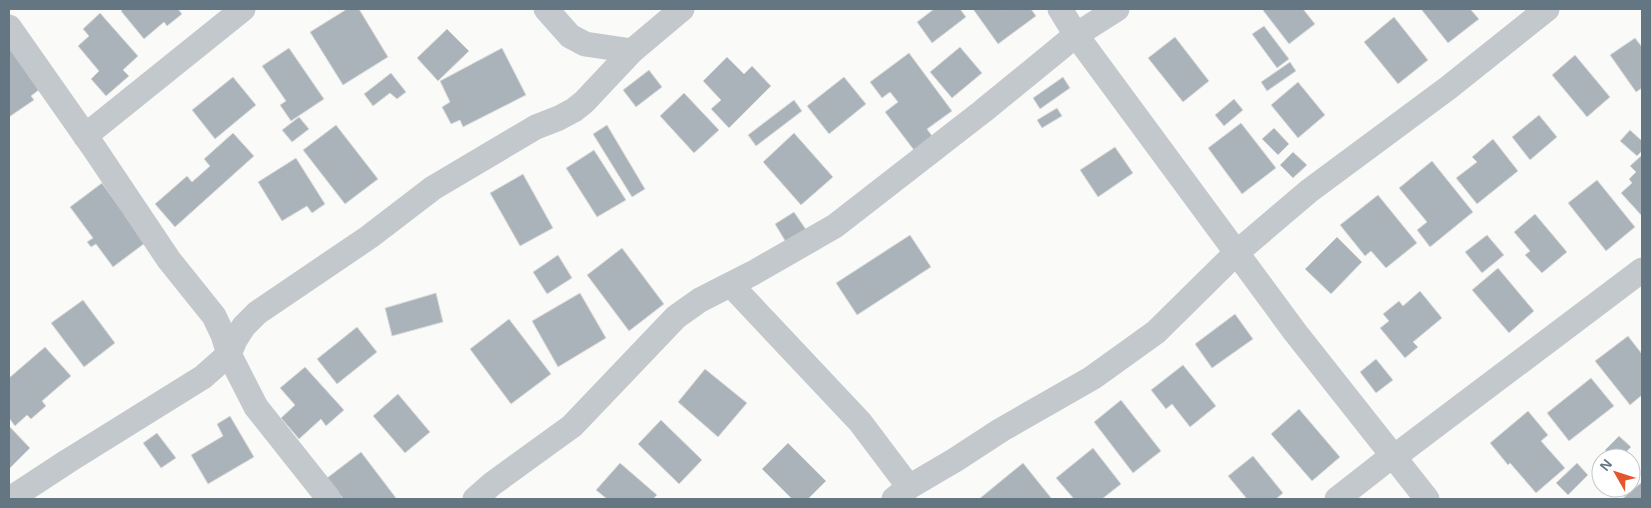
<svg xmlns="http://www.w3.org/2000/svg" width="1651" height="508" font-family="Helvetica,sans-serif">
  <style>
    .building { fill: #aab3b9; stroke: #dcdcda }
    .lines { fill: none; stroke-linecap: round; stroke-linejoin: round }
    .minor { stroke: #c3c8cc; stroke-width: 25 }
  </style>
  <rect width="100%" height="100%" fill="#fafaf8"/>
  <!-- building -->
  <g class="building">
    <polygon points="123,9 178,9 182,14 167,26 164,22 144,39 121,11"/>
    <polygon points="347,9 359,9 388,57 343,85 310,32"/>
    <polygon points="934,9 960,9 966,17 932,43 917,22"/>
    <polygon points="973,9 1005,9 1006,10 1008,9 1031,9 1036,16 998,44"/>
    <polygon points="1262,9 1303,9 1315,24 1289,44"/>
    <polygon points="1421,9 1470,9 1479,19 1448,43"/>
    <polygon points="100,13 138,56 123,70 129,76 106,96 91,79 99,71 78,46 89,36 83,29"/>
    <polygon points="1394,17 1428,60 1398,84 1364,42"/>
    <polygon points="1264,26 1289,59 1277,68 1252,34"/>
    <polygon points="447,29 469,51 438,81 417,58"/>
    <polygon points="1175,37 1209,81 1183,102 1148,58"/>
    <polygon points="1635,38 1642,47 1642,88 1636,92 1610,55"/>
    <polygon points="960,47 982,73 952,98 930,72"/>
    <polygon points="289,48 324,99 291,121 280,105 286,101 262,66"/>
    <polygon points="502,48 526,95 463,127 460,120 451,124 442,107 450,102 440,81"/>
    <polygon points="11,49 40,89 31,96 34,100 9,117 9,51"/>
    <polygon points="909,53 952,111 927,129 935,140 917,154 885,112 898,102 890,92 882,98 870,82"/>
    <polygon points="1575,55 1610,97 1587,117 1552,75"/>
    <polygon points="727,57 744,74 752,66 771,86 729,128 711,109 721,100 703,81"/>
    <polygon points="1290,62 1296,71 1267,91 1261,82"/>
    <polygon points="649,70 662,87 636,107 623,90"/>
    <polygon points="391,73 406,92 397,99 390,93 373,106 364,94"/>
    <polygon points="233,77 256,105 215,139 192,110"/>
    <polygon points="844,77 866,104 829,134 807,106"/>
    <polygon points="1063,77 1070,88 1040,109 1033,98"/>
    <polygon points="1298,82 1325,115 1298,138 1271,105"/>
    <polygon points="684,93 719,130 694,153 660,116"/>
    <polygon points="1234,99 1243,110 1224,126 1215,115"/>
    <polygon points="794,100 802,111 756,146 748,135"/>
    <polygon points="1057,108 1062,116 1042,128 1037,120"/>
    <polygon points="1539,115 1557,137 1530,160 1512,137"/>
    <polygon points="299,117 309,129 292,142 282,130"/>
    <polygon points="1241,123 1276,168 1242,194 1208,148"/>
    <polygon points="336,125 378,179 345,204 303,150"/>
    <polygon points="607,125 645,189 632,197 593,134"/>
    <polygon points="1274,128 1289,144 1278,155 1262,139"/>
    <polygon points="1630,130 1642,141 1642,151 1637,156 1620,141"/>
    <polygon points="233,133 254,156 175,227 155,204 187,176 192,182 210,166 204,159"/>
    <polygon points="794,133 833,177 801,205 763,162"/>
    <polygon points="1493,139 1518,171 1477,204 1456,178 1477,162 1472,157"/>
    <polygon points="1115,147 1133,173 1098,197 1080,170"/>
    <polygon points="594,150 626,200 597,217 566,168"/>
    <polygon points="1293,152 1307,165 1293,178 1280,165"/>
    <polygon points="1642,155 1642,216 1621,193 1632,183 1629,179 1636,172 1630,166"/>
    <polygon points="296,158 325,204 312,213 307,206 282,221 258,182"/>
    <polygon points="1432,161 1473,212 1430,247 1417,230 1427,222 1399,188"/>
    <polygon points="523,174 553,228 520,246 490,193"/>
    <polygon points="1597,180 1635,227 1606,251 1568,203"/>
    <polygon points="102,183 145,243 113,267 96,244 91,247 87,242 93,238 70,207"/>
    <polygon points="1378,195 1417,243 1386,268 1371,251 1365,256 1340,225"/>
    <polygon points="794,212 807,231 787,244 775,224"/>
    <polygon points="1535,214 1567,252 1542,273 1525,255 1530,251 1514,232"/>
    <polygon points="910,235 931,267 857,315 836,283"/>
    <polygon points="1487,235 1504,255 1482,273 1465,252"/>
    <polygon points="1337,237 1362,262 1331,294 1305,269"/>
    <polygon points="622,248 664,304 629,331 587,275"/>
    <polygon points="558,255 572,278 547,294 533,272"/>
    <polygon points="1498,268 1534,311 1509,333 1472,290"/>
    <polygon points="1420,291 1442,318 1413,342 1418,347 1405,358 1380,328 1389,321 1383,314 1399,301 1403,306"/>
    <polygon points="436,293 443,322 392,336 385,308"/>
    <polygon points="580,293 606,338 558,367 532,321"/>
    <polygon points="83,300 115,343 84,367 51,323"/>
    <polygon points="1235,314 1253,339 1212,368 1195,344"/>
    <polygon points="509,319 551,374 511,404 470,349"/>
    <polygon points="357,327 377,352 337,384 317,359"/>
    <polygon points="1628,336 1642,354 1642,395 1630,405 1595,361"/>
    <polygon points="45,347 71,376 42,401 46,406 31,419 27,415 15,426 9,418 9,378"/>
    <polygon points="1376,359 1393,380 1376,393 1360,372"/>
    <polygon points="1183,365 1216,406 1190,427 1172,404 1166,409 1151,390"/>
    <polygon points="305,367 344,410 326,426 321,419 299,439 281,418 295,405 280,388"/>
    <polygon points="705,369 747,403 718,437 678,402"/>
    <polygon points="1591,378 1614,406 1569,441 1547,413"/>
    <polygon points="398,394 430,432 405,453 373,416"/>
    <polygon points="1121,400 1161,451 1133,473 1094,422"/>
    <polygon points="1299,409 1340,457 1312,481 1271,434"/>
    <polygon points="1528,411 1548,435 1541,441 1565,468 1536,493 1510,463 1508,465 1490,443"/>
    <polygon points="230,416 254,457 208,484 191,455 223,436 217,424"/>
    <polygon points="661,420 702,460 679,484 638,444"/>
    <polygon points="9,426 30,448 9,469"/>
    <polygon points="157,433 176,458 161,468 143,443"/>
    <polygon points="1619,436 1631,447 1620,458 1613,458 1605,450"/>
    <polygon points="788,443 826,481 808,499 792,499 762,469"/>
    <polygon points="1093,448 1121,484 1102,499 1074,499 1056,478"/>
    <polygon points="361,452 396,498 394,499 343,499 327,478"/>
    <polygon points="1253,456 1283,493 1276,499 1247,499 1228,476"/>
    <polygon points="620,463 657,495 653,499 607,499 596,490"/>
    <polygon points="1023,463 1052,499 979,499"/>
    <polygon points="1577,463 1588,475 1568,495 1556,483"/>
    <polygon points="1601,476 1601,488 1607,488 1602,492 1594,483"/>
    <polygon points="1642,482 1642,499 1622,499"/>
  </g>
  <g class="lines">
    <!-- minor -->
    <g class="minor">
      <polyline points="546,9 570,36 585,44 632,51"/>
      <polyline points="1060,9 1076,35 1295,332 1427,499"/>
      <polyline points="9,27 96,151 169,260 214,316 223,335 229,354 256,407 329,499"/>
      <polyline points="85,136 243,9"/>
      <polyline points="731,285 860,422 909,487"/>
      <polyline points="1394,457 1642,270"/>
      <polyline points="10,499 68,461 203,377 229,354 235,340 244,326 257,313 369,237 433,188 536,127 559,118 574,110 584,102 632,51 682,9"/>
      <polyline points="475,499 492,484 572,426 676,317 700,300 753,273 835,226 983,111 1076,35 1117,9"/>
      <polyline points="894,499 909,487 955,460 1001,430 1092,378 1156,332 1235,254 1309,191 1448,88 1547,9"/>
      <polyline points="1337,499 1392,456"/>
    </g>
  </g>
  <!-- border -->
  <rect width="1651" height="508" fill="none" stroke="#657683" stroke-width="20"/>
  <!-- north arrow -->
  <g transform="translate(1616 473) rotate(309)"><circle r="24" fill="#ffffff" stroke="#c1c8cd"/>
  <path d="M0-4L9 19L0 12L-9 19Z" fill="#e4572e"/>
  <text y="-8" font-size="14" font-weight="bold" text-anchor="middle" fill="#657683">N</text>
  </g>
</svg>
